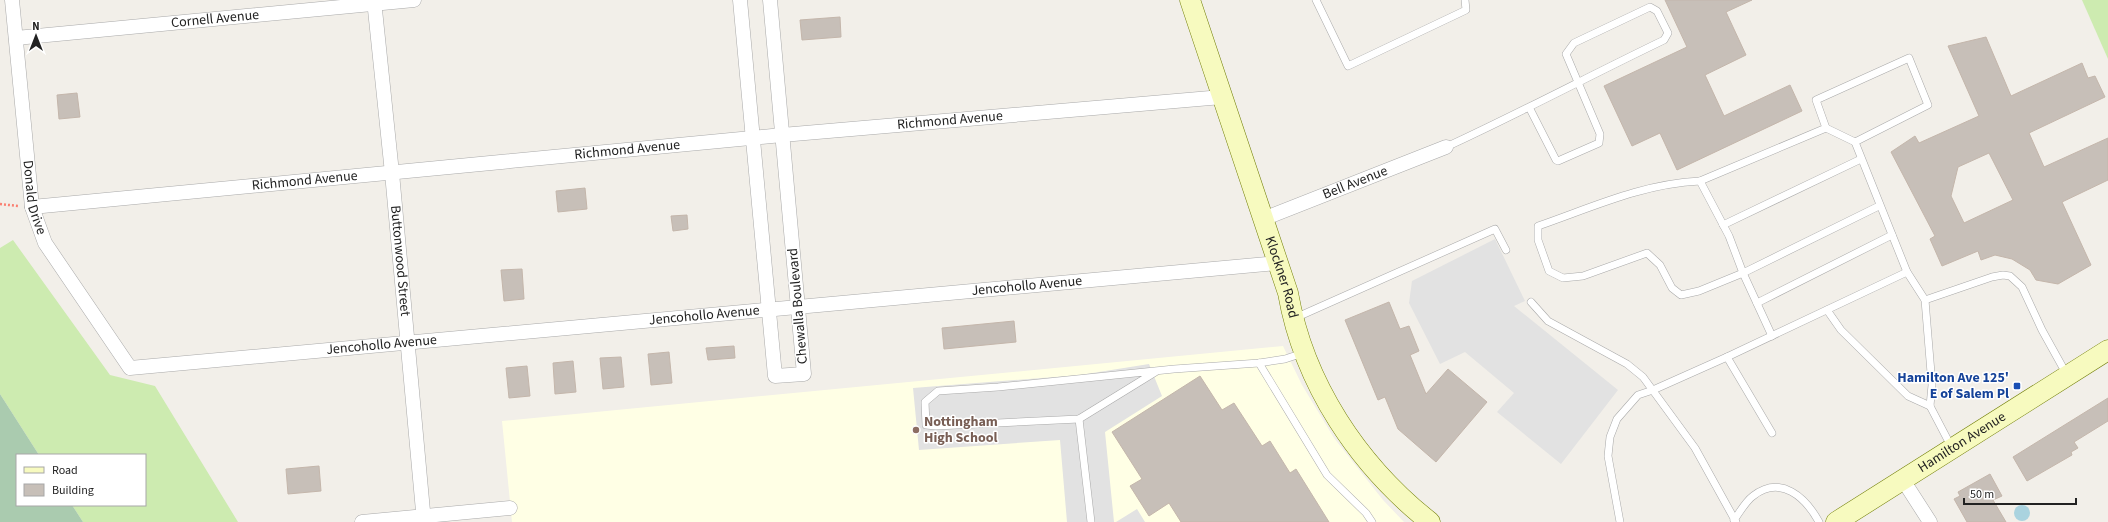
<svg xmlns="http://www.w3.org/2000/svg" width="2108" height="522" font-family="'Source Sans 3',sans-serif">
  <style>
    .education { fill: #ffffe5 }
    .grass { fill: #cdebb0 }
    .cemetery { fill: #aacbaf }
    .parking { fill: #e2e2e2 }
    .water { fill: #aad3df }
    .building { fill: #c7bfb8; stroke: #c4b6ab; fill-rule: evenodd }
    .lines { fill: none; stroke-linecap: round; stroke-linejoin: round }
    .lane-casing { stroke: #a9a9a9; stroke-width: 8 }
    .street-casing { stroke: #a9a9a9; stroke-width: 15 }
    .secondary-casing { stroke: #707d05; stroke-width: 21 }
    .path { stroke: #fa8072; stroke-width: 2.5; stroke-dasharray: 2 2; stroke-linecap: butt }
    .lane { stroke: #fff; stroke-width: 7 }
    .street { stroke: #fff; stroke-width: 14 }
    .secondary { stroke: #f7fabf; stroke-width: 20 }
    .transit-dot { fill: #1a4fb4; stroke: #fff; stroke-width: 1.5 }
    .education-dot { fill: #8d6e63; stroke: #fff; stroke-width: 1.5 }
    .labels { text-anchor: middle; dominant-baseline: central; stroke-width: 3; stroke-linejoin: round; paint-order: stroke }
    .street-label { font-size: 14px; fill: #222; stroke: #fff }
    .transit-label { font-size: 14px; font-weight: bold; fill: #164399; stroke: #fff; text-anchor: end }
    .education-label { font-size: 14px; font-weight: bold; fill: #785e54; stroke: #fff; text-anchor: start }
  </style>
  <rect width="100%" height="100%" fill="#f2efe9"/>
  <!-- education -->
  <polygon class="education" points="1283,346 1302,385 1334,438 1383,500 1404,522 512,522 502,421"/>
  <!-- grass -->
  <g class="grass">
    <polygon points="2082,0 2108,0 2108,59"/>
    <polygon points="13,240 110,375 155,386 238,522 83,522 72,505 145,505 145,455 39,455 0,394 0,248"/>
  </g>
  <!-- cemetery -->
  <polygon class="cemetery" points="0,394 39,455 17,455 17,505 72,505 83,522 0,522"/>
  <!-- parking -->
  <g class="parking">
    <polygon points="1495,239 1525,301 1514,306 1618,390 1561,464 1497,412 1514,393 1465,352 1440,364 1409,303 1412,281"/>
    <polygon points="1149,364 1162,396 1105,432 1114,522 1067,522 1060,440 919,450 913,388 1080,375"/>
    <polygon points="1137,509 1145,522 1116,522"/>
  </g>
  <!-- water -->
  <circle class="water" cx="2022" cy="513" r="8"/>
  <!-- building -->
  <g class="building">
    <polygon points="1665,0 1752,0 1726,12 1746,55 1705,75 1724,116 1790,85 1802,111 1677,170 1660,133 1632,146 1604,86 1687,47"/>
    <polygon points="840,17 841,37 802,40 800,20"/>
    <path d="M1986,37L2011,96L2082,63L2088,78L2095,76L2105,97L2029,133L2044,167L2108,138V180L2062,202L2091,265L2058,284L2036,280L2030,270L2012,259L1995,255L1981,260L1978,251L1942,266L1930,239L1935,236L1891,152L1915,136L1919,143L1979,116L1948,46ZM1989,153L2013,200L1964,223L1951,196L1958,167Z"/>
    <polygon points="77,93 80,117 59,119 57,95"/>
    <polygon points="585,188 587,209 558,212 556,191"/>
    <polygon points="687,215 688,229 673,231 671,216"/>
    <polygon points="522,269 524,299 504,301 501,270"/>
    <polygon points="1389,302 1400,329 1409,326 1419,351 1410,355 1426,394 1448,369 1487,402 1436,462 1398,429 1385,397 1378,400 1345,320"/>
    <polygon points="1014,321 1016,342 944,349 942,328"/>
    <polygon points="734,346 735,358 708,360 706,348"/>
    <polygon points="669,352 672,383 651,385 648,354"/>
    <polygon points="621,357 624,387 603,389 600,358"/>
    <polygon points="573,361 576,392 555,394 553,363"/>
    <polygon points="527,366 530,396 509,398 506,368"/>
    <polygon points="1200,376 1222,410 1234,403 1262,446 1270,441 1290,473 1296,469 1329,522 1181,522 1169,503 1149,516 1130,486 1142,479 1112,432"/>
    <polygon points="2108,398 2108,421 2074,442 2078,448 2071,452 2072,455 2027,481 2013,457"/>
    <polygon points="319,466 321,491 288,494 286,469"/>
    <polygon points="1990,474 2002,496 1993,500 2006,522 1967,522 1954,499 1960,496 1958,492"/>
  </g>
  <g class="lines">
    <defs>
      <g id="lane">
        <polyline points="1316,0 1348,66 1466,10 1465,0"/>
        <polyline points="1826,128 1855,142"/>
        <path d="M1446,147C1520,113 1591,75 1664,40L1668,33L1657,11L1650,7L1574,43L1566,54L1600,134L1599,143L1558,161L1556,160L1529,107"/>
        <path d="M1700,181C1641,184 1593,207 1538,226V240L1549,271L1563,278L1583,276L1647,253L1660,265L1672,288L1681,295L1699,291L1743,273L1879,206"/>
        <polyline points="1723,225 1861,159"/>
        <polyline points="1925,300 1992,277 2003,275 2010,276 2022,287 2042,330 2067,375"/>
        <polyline points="1531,302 1548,321 1627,364 1643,377 1695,448 1736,522"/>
        <polyline points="1757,303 1892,235"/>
        <polyline points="1827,310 1841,330 1908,396 1930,406"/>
        <polyline points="1295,318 1495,229 1506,250"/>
        <polyline points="1772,336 1743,273 1729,236 1700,181 1826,128 1816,100 1909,58 1928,105 1855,142 1907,272 1925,300 1932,385 1930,406 1952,448"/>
        <polyline points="1727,357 1772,433"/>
        <polyline points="1259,363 1327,475 1366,513 1372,522"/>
        <polyline points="1157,371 1079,419 936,426 926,425 925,402 938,391 998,387 1174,369 1259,363 1285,359 1303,353"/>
        <polyline points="1079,419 1091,522"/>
        <path d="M1734,520C1740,512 1745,502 1753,496C1781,474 1806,498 1819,522"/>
        <polyline points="1620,522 1608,456 1610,437 1617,419 1638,395 1653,390 1727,357 1907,272"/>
      </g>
      <g id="street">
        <path id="s1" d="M12,0L32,207L45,243L130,368L1278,263"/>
        <path id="s2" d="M374,0L392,173L424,522"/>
        <polyline points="740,0 775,376 804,374 770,0"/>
        <path id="s3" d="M16,38L414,0"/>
        <path id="s4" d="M32,207L782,135L1222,97"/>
        <path id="s5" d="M1263,219L1446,147"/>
        <polyline points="1903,480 1930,522"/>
        <polyline points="362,522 510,508"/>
      </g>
      <g id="secondary">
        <path id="s6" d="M1190,0L1288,293C1304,384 1358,465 1430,522"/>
        <path id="s7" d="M1836,522L2108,350"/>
      </g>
    </defs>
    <!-- lane casing -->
    <use href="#lane" class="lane-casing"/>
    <!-- street casing -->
    <use href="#street" class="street-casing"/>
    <!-- secondary casing -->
    <use href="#secondary" class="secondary-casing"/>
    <!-- path -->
    <polyline class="path" points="0,204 18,206"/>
    <!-- lane -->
    <use href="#lane" class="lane"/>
    <!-- street -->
    <use href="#street" class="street"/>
    <!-- secondary -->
    <use href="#secondary" class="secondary"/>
  </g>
  <!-- markers -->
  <rect class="transit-dot" x="2013" y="382" width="8" height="8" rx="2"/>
  <circle class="education-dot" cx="916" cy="430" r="4"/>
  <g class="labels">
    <!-- street labels -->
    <g class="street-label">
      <text stroke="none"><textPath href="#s3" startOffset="200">Cornell Avenue</textPath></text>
      <text stroke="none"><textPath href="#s4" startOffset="922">Richmond Avenue</textPath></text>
      <text stroke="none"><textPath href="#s4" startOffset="598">Richmond Avenue</textPath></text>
      <text stroke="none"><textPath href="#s4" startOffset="274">Richmond Avenue</textPath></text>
      <text stroke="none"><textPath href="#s5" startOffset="99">Bell Avenue</textPath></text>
      <text stroke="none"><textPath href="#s1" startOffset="199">Donald Drive</textPath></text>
      <text stroke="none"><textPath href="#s2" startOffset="262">Buttonwood Street</textPath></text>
      <text stroke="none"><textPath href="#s6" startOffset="292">Klockner Road</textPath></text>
      <text stroke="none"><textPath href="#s1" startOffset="1298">Jencohollo Avenue</textPath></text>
      <text transform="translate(798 306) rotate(-95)">Chewalla Boulevard</text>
      <text stroke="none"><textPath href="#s1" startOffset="974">Jencohollo Avenue</textPath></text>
      <text stroke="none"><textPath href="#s1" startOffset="650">Jencohollo Avenue</textPath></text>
      <text stroke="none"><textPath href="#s7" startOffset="149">Hamilton Avenue</textPath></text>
    </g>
    <!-- transit labels -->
    <g class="transit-label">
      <text x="2009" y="378">Hamilton Ave 125'<tspan x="2009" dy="16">E of Salem Pl</tspan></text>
    </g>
    <!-- education labels -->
    <g class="education-label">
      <text x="924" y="422">Nottingham<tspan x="924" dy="16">High School</tspan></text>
    </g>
  </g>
  <!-- legend -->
  <rect x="16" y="454" width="130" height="52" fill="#ffffff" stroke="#a7a7a7"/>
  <rect x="24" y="467" width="20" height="6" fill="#f7fabf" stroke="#a7a7a7"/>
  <text x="52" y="474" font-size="12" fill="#222222">Road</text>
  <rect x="24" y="484" width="20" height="12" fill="#c7bfb8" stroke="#a7a7a7"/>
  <text x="52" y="494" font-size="12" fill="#222222">Building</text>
  <!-- north arrow -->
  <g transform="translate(36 36)" stroke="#ffffff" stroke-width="3" paint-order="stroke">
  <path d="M0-3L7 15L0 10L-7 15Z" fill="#222222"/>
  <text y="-6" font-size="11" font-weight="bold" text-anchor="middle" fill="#222222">N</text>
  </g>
  <!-- scale -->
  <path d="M1964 498v6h112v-6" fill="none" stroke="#222222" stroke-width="2"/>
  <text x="1970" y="498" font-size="12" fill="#222222" stroke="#ffffff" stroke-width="3" paint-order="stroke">50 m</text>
</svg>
